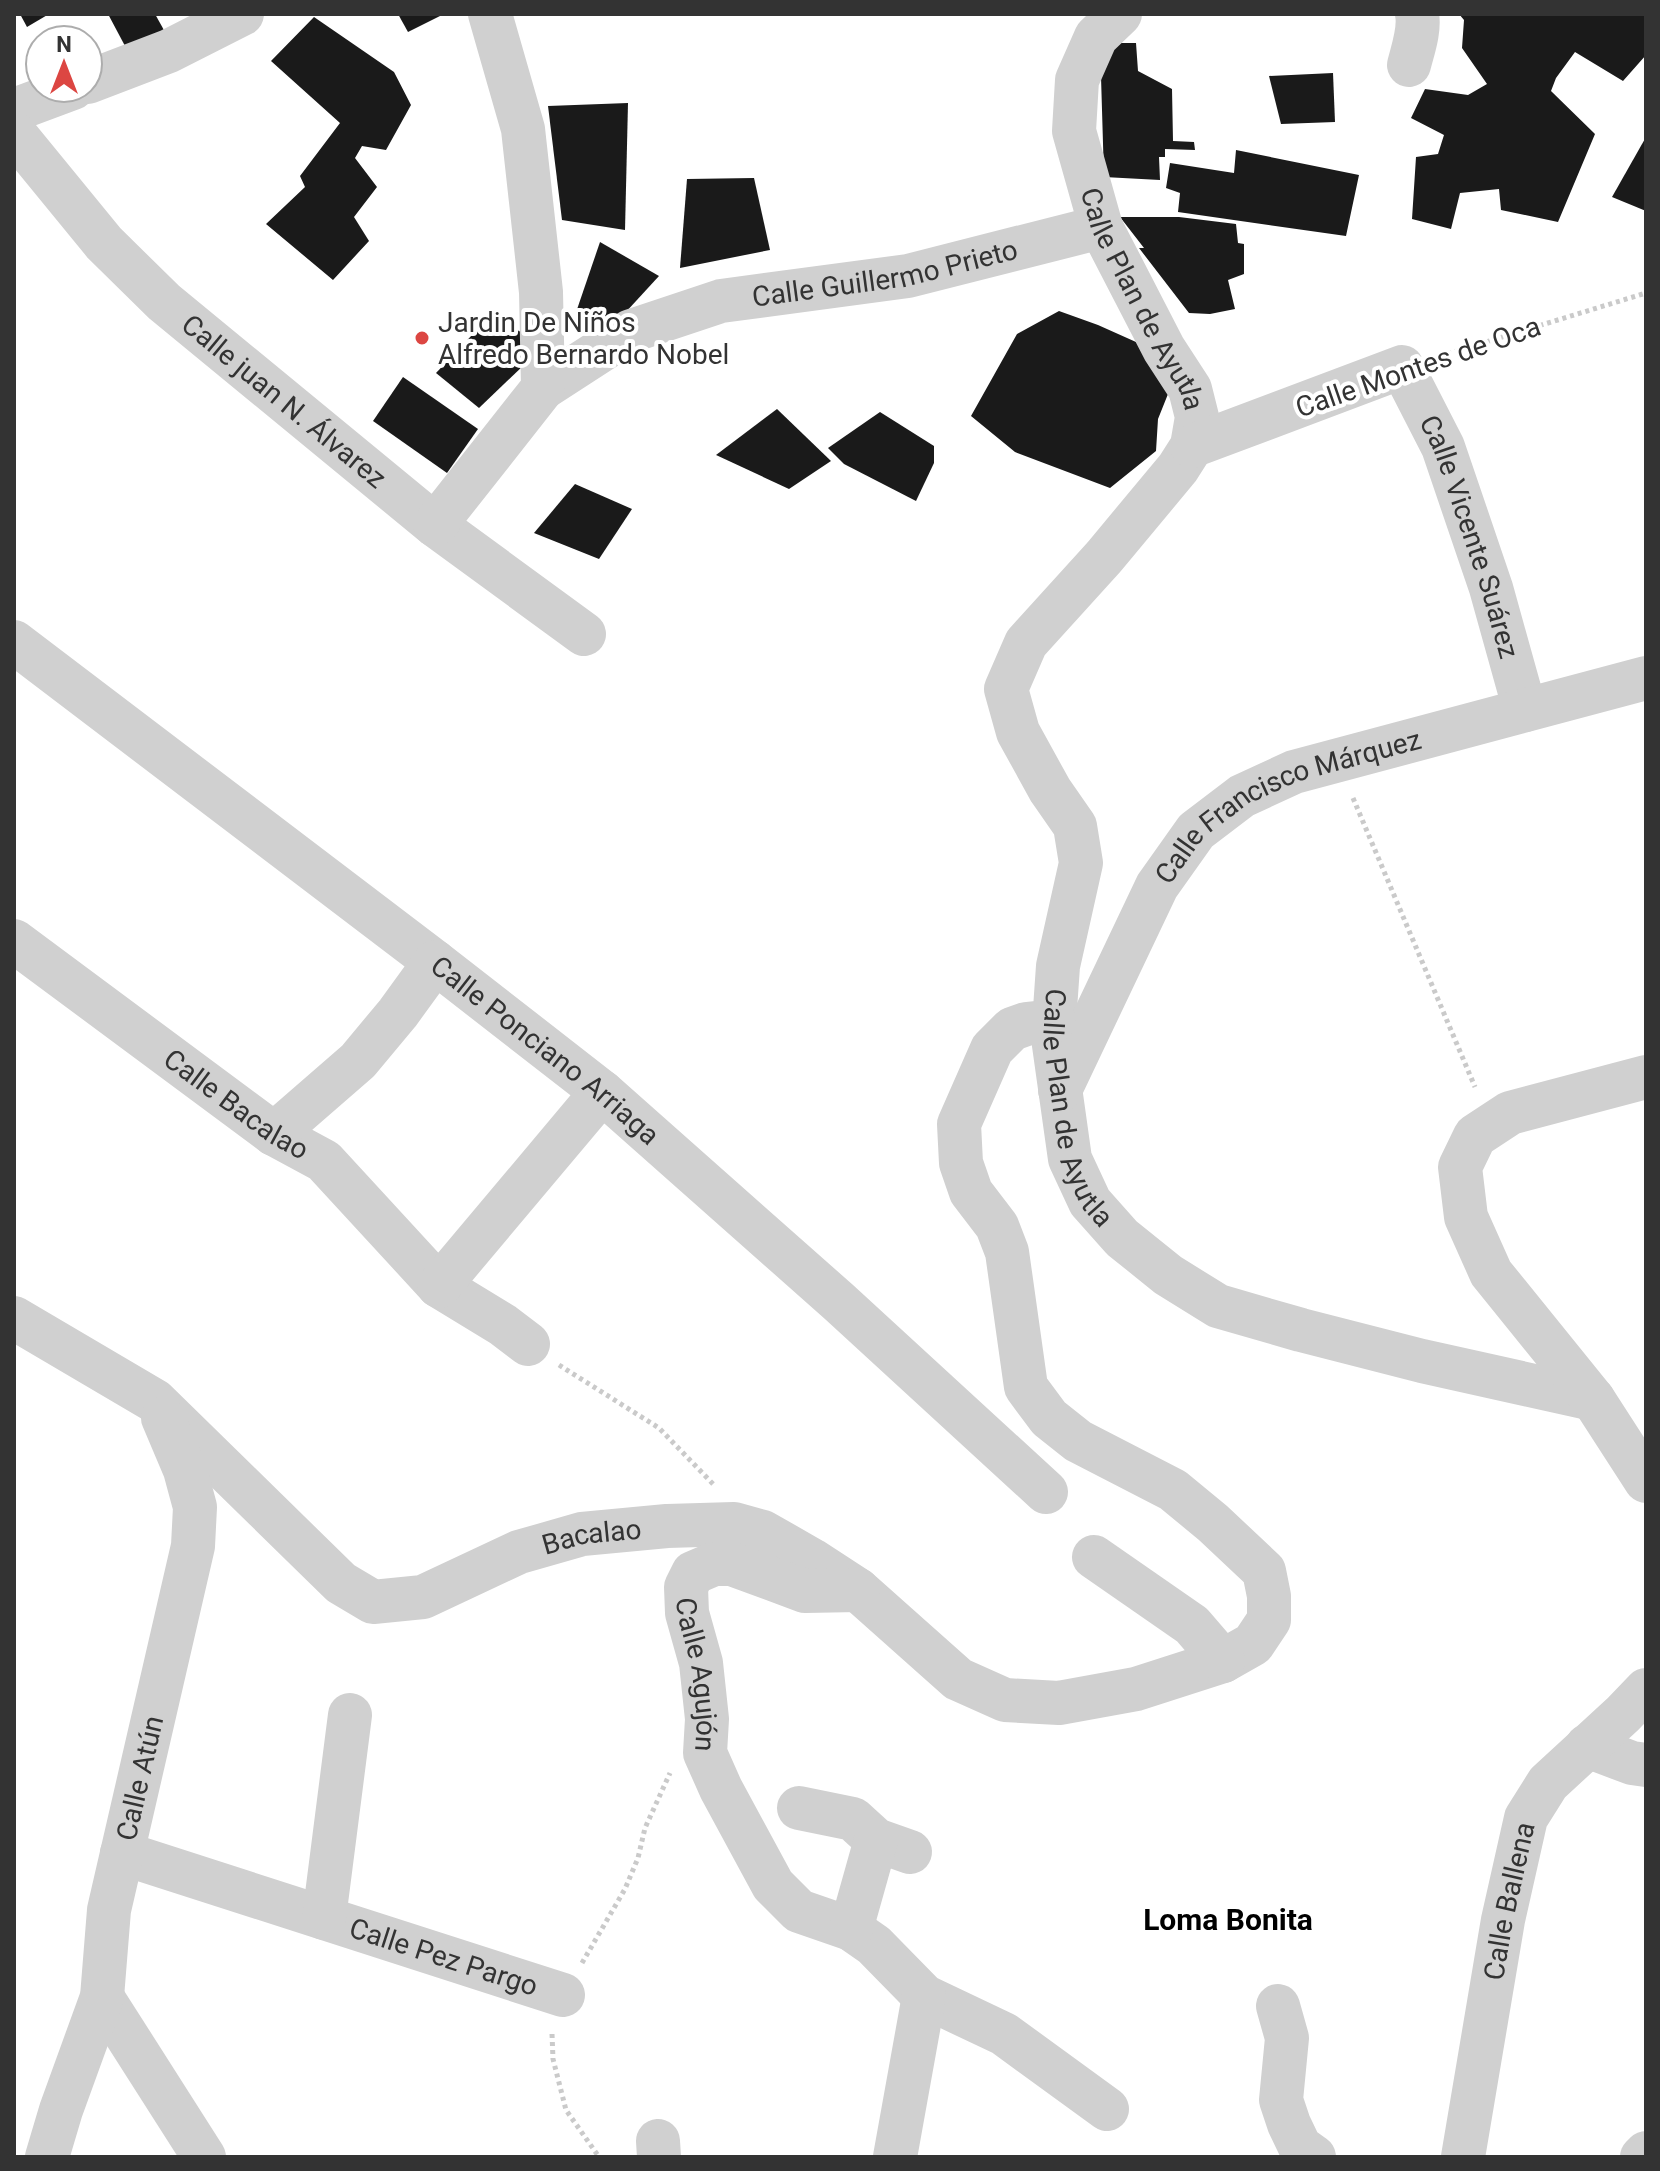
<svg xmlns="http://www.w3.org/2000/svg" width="1660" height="2171" font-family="Roboto,sans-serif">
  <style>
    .building { fill: #1a1a1a }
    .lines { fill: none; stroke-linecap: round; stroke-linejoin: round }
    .path { stroke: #cacaca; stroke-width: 5; stroke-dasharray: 4 4; stroke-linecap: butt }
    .minor { stroke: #d0d0d0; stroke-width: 44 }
    .poi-dot { fill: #dc4642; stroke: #fff; stroke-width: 3 }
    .labels { text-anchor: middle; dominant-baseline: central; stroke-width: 8; stroke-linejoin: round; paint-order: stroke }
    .street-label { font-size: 28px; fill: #333; stroke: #fff }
    .poi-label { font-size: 28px; fill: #333; stroke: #fff; text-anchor: start }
    .neighbourhood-label { font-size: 30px; font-weight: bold; fill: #000; stroke: #fff }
  </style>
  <rect width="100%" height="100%" fill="#fff"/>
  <!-- building -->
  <g class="building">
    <polygon points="20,14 49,14 27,27"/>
    <polygon points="108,14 155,14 170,41 133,61"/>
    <polygon points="398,14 444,14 408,32"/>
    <polygon points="1459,14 1646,14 1646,55 1623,81 1575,52 1556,78 1551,91 1595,134 1558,222 1501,210 1499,189 1460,193 1451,229 1412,219 1416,157 1438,154 1444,135 1411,118 1425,89 1468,95 1487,84 1462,48 1464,20"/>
    <polygon points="314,17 394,72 411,105 386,150 362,146 355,158 377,187 354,217 369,241 333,280 266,224 305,187 300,176 340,123 271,61"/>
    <polygon points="1100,43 1136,43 1138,71 1172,89 1173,141 1194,142 1195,150 1165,149 1165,157 1159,157 1160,180 1104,177"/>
    <polygon points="1333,73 1335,122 1281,124 1269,76"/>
    <polygon points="628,103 625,230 562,220 548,106"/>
    <polygon points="1646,137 1646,211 1612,197"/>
    <polygon points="1236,150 1359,175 1346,236 1178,212 1180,193 1166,188 1170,163 1234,173"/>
    <polygon points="754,178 770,250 680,268 687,179"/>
    <polygon points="1120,217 1179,217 1236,224 1238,243 1244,244 1244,274 1228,280 1235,309 1210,314 1189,313 1139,248 1144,248"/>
    <polygon points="600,242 659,276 602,338 571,327"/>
    <polygon points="1059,311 1098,325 1136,342 1172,384 1158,419 1156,451 1110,488 1015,452 971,416 1017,334"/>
    <polygon points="491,315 526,335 525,364 479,408 436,373"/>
    <polygon points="403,377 478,429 447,473 373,421"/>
    <polygon points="777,409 831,461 789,489 716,455"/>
    <polygon points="880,412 934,446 934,463 916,501 844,464 828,448"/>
    <polygon points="575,484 632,509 599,559 534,533"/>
  </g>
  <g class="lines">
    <!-- path -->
    <g class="path">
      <polyline points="1440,356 1646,293"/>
      <polyline points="1353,798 1475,1087"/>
      <polyline points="559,1365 659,1428 714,1485"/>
      <polyline points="582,1963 625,1889 638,1858 645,1828 670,1773"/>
      <polyline points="552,2034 553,2059 566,2110 599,2157"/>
    </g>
    <!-- minor -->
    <g class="minor">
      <path id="s1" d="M1120,14L1096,37L1077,80L1074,131L1101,227L1164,349L1190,389L1197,417L1192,446L1178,468L1104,557L1026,643L1006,689L1018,732L1050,790L1075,826L1081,863L1058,966L1053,1038L1070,1159L1090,1202L1122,1238L1168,1275L1218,1306L1301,1330L1422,1361L1593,1399"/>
      <path d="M1409,65C1413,49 1420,30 1417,14"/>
      <polyline points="88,82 169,51 242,14"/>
      <polyline points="14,110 73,88"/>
      <path id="s2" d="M14,133L104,243L164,302L435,525L584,634"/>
      <path id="s3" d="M543,388L631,331L721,301L908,276L1101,227"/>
      <path id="s4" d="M1192,446L1402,367L1443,447L1491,588L1525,710"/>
      <polyline points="435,525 543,388 541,292 523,129 490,14"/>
      <path id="s5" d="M14,642L435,962L602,1092L839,1302L1046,1492"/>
      <path id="s6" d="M14,941L274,1134L324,1161L439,1286L503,1325L528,1344"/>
      <polyline points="1646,1077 1510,1113 1475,1136 1460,1167 1466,1217 1491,1273 1593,1399 1646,1481"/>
      <path id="s7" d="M1060,1090L1157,886L1196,831L1242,796L1294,772L1646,678"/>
      <polyline points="274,1134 358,1061 398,1013 435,962"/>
      <polyline points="439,1286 602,1092"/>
      <path id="s8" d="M14,1318L155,1401L341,1583L373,1602L423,1597L519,1552L582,1534L667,1526L734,1524L763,1532L812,1560L858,1590L958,1679L1005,1700L1059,1703L1136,1689L1223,1661L1253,1644L1269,1620V1596L1264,1571L1213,1523L1173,1490L1078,1441L1049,1418L1026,1387L1007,1252L997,1226L971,1192L961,1163L959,1124L992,1049L1012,1029L1026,1024L1054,1021"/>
      <polyline points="1094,1557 1192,1625 1223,1661"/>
      <path id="s9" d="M858,1590L805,1591L732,1564H714L693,1573L686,1587L687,1613L701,1663L707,1719L705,1753L721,1789L773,1885L799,1911L851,1929L874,1945L924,1996L1004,2034L1107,2109"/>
      <polyline points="1587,1746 1632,1763 1646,1765"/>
      <polyline points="799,1808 853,1819 876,1840 910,1852"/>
      <path id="s10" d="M122,1853L563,1995"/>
      <polyline points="324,1918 350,1715"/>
      <polyline points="851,1929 876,1840"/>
      <polyline points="102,1997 204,2157"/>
      <polyline points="1278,2006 1287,2038 1281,2100 1289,2124 1300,2147 1314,2157"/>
      <polyline points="658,2141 659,2157"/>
      <path id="s11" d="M47,2157L61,2110L102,1997L109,1910L193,1546L195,1507L185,1470L163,1418"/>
      <polyline points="895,2157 924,1996"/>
      <path id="s12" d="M1463,2157L1503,1920L1526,1818L1548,1783L1623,1714L1646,1690"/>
      <polyline points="1642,2157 1646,2153"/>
    </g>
  </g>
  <!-- markers -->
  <circle class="poi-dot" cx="422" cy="338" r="8"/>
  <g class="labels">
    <!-- street labels -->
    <g class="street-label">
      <text stroke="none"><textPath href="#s3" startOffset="366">Calle Guillermo Prieto</textPath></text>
      <text stroke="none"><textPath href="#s1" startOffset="314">Calle Plan de Ayutla</textPath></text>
      <text transform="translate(1418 367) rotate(-19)">Calle Montes de Oca</text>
      <text stroke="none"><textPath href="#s2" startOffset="382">Calle juan N. Álvarez</textPath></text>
      <text stroke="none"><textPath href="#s4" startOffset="408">Calle Vicente Suárez</textPath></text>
      <text stroke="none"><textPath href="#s7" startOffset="386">Calle Francisco Márquez</textPath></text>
      <text stroke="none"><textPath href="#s5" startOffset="670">Calle Ponciano Arriaga</textPath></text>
      <text stroke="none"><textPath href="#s6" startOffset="276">Calle Bacalao</textPath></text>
      <text stroke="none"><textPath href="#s1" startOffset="1226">Calle Plan de Ayutla</textPath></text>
      <text stroke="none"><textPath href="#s8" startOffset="692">Bacalao</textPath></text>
      <text stroke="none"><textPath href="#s9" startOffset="276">Calle Agujón</textPath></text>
      <text stroke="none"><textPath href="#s11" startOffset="392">Calle Atún</textPath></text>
      <text stroke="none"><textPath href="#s12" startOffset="260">Calle Ballena</textPath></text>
      <text stroke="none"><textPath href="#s10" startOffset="338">Calle Pez Pargo</textPath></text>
    </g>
    <!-- poi labels -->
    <g class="poi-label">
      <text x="438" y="322">Jardin De Niños<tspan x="438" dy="32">Alfredo Bernardo Nobel</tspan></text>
    </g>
    <!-- neighbourhood labels -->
    <g class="neighbourhood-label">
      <text x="1228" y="1919">Loma Bonita</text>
    </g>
  </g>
  <!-- border -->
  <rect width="1660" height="2171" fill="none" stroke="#333333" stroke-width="32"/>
  <!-- north arrow -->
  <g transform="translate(64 64)"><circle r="38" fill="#ffffff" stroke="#adadad" stroke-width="2"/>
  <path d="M0-6L14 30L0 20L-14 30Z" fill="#dc4642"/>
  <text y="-12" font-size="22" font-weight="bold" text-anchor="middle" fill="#333333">N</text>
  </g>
</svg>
